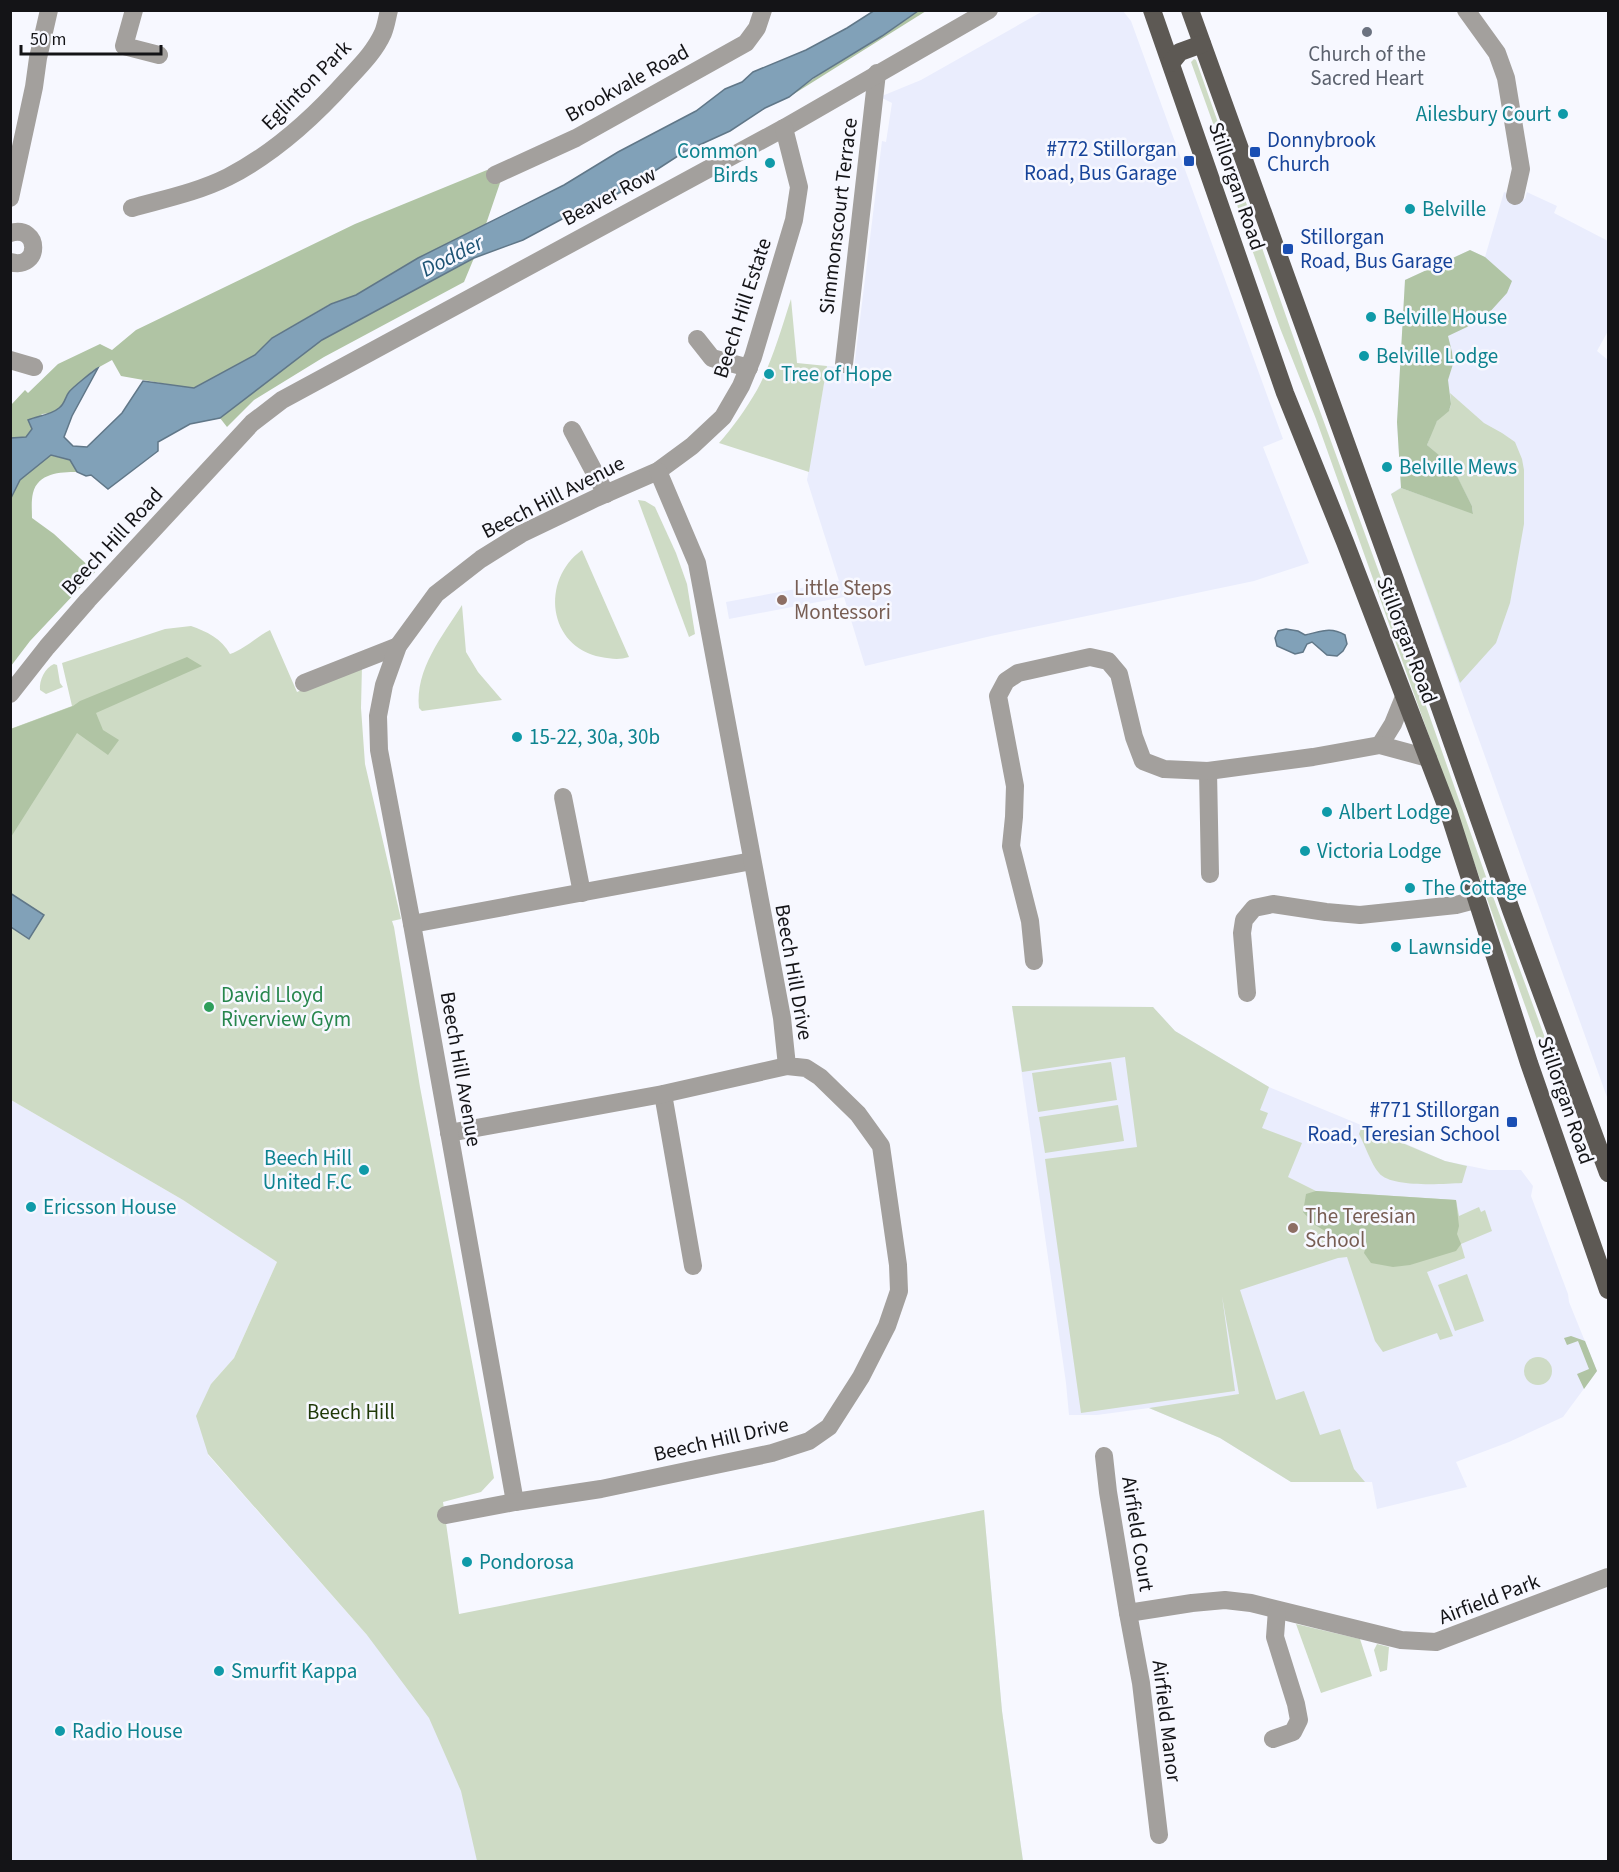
<svg xmlns="http://www.w3.org/2000/svg" width="1619" height="1872" font-family="'Source Sans 3',sans-serif">
  <style>
    .built { fill: #eaedfd }
    .green { fill: #cedbc5 }
    .forest { fill: #b0c4a4 }
    .water { fill: #81a1b8; stroke: #607788; stroke-width: 1.5 }
    .lines { fill: none; stroke-linecap: round; stroke-linejoin: round }
    .minor { stroke: #a3a09d; stroke-width: 18 }
    .major { stroke: #5d5954; stroke-width: 18 }
    .worship-dot { fill: #6b7280; stroke: #f7f8ff; stroke-width: 2 }
    .culture-dot { fill: #0f9aa8; stroke: #f7f8ff; stroke-width: 2 }
    .transit-dot { fill: #1a4fb4; stroke: #f7f8ff; stroke-width: 2 }
    .education-dot { fill: #8d6e63; stroke: #f7f8ff; stroke-width: 2 }
    .leisure-dot { fill: #2e9e5b; stroke: #f7f8ff; stroke-width: 2 }
    .labels { text-anchor: middle; dominant-baseline: central; stroke-width: 5; stroke-linejoin: round; paint-order: stroke }
    .worship-label { font-size: 21px; fill: #5b616d; stroke: #f7f8ff }
    .street-label { font-size: 21px; fill: #141417; stroke: #f7f8ff }
    .culture-label { font-size: 21px; fill: #0d838f; stroke: #f7f8ff; text-anchor: start }
    .transit-label { font-size: 21px; fill: #164399; stroke: #f7f8ff; text-anchor: start }
    .education-label { font-size: 21px; fill: #785e54; stroke: #f7f8ff; text-anchor: start }
    .leisure-label { font-size: 21px; fill: #27864d; stroke: #f7f8ff; text-anchor: start }
    .park-label { font-size: 21px; fill: #1f3808; stroke: #f7f8ff }
    .water-label { font-size: 22px; font-style: italic; fill: #1c5273; stroke: #f7f8ff }
  </style>
  <rect width="100%" height="100%" fill="#f7f8ff"/>
  <!-- built -->
  <g class="built">
    <polygon points="1043,11 1123,11 1131,21 1283,439 1263,447 1309,563 1254,581 991,636 865,666 844,597 729,619 726,602 839,581 807,480 827,366 854,368 882,141 886,142 892,103 882,98 882,96 921,80"/>
    <polygon points="1504,192 1525,199 1527,192 1531,194 1557,206 1554,213 1608,241 1608,331 1597,351 1608,360 1608,1100 1391,494 1401,487 1397,422 1405,280 1470,250 1485,257"/>
    <polygon points="1012,1006 1153,1007 1175,1031 1269,1087 1395,1139 1445,1161 1489,1170 1521,1170 1533,1186 1531,1196 1568,1294 1569,1302 1597,1371 1563,1417 1509,1442 1456,1462 1467,1487 1377,1509 1372,1482 1291,1482 1220,1438 1149,1408 1097,1415 1069,1415 1066,1383"/>
    <polygon points="11,1100 183,1200 277,1262 234,1358 211,1384 208,1455 367,1635 984,1510 1002,1711 1023,1861 11,1862"/>
  </g>
  <!-- green -->
  <g class="green">
    <polygon points="1194,59 1196,60 1306,373 1380,575 1491,891 1566,1095 1558,1098 1316,419 1280,328 1240,216 1224,154 1191,62"/>
    <path d="M791,299L797,363L827,366L809,472L719,443C733,427 746,409 757,390C772,362 781,330 791,299Z"/>
    <path d="M1450,393L1484,423L1502,433L1515,442L1522,459L1524,470V524L1510,603L1496,643L1460,683L1391,494L1401,488L1473,513L1472,506L1452,467L1427,445C1430,438 1432,428 1437,421C1446,407 1453,418 1450,393Z"/>
    <polygon points="638,500 645,501 655,507 676,553 687,584 695,634 689,637"/>
    <path d="M582,550L629,657C620,660 611,659 601,657C548,647 540,580 582,550Z"/>
    <path d="M462,605L466,652L478,672L502,700L422,711L419,708C415,669 442,637 462,605Z"/>
    <path d="M191,626C206,631 222,639 230,654C245,649 256,637 270,630L297,692L362,665L361,708L365,764L401,919L392,921L394,927L420,1087L494,1478L481,1492L443,1502L459,1614L984,1510L1002,1711L1023,1861H477L461,1791L429,1718L367,1635L208,1454L196,1416L211,1384L234,1358L277,1262L183,1200L11,1100L10,729L72,706L62,663L165,629Z"/>
    <path d="M54,664L57,665L60,683L63,687L46,694L40,690C39,680 45,668 54,664Z"/>
    <polygon points="1012,1006 1153,1007 1175,1031 1269,1087 1260,1110 1268,1113 1262,1128 1302,1143 1288,1177 1316,1191 1456,1200 1459,1216 1479,1207 1481,1212 1485,1210 1492,1231 1461,1244 1465,1258 1427,1272 1453,1336 1440,1340 1437,1333 1383,1352 1375,1341 1347,1257 1338,1258 1240,1290 1276,1400 1304,1391 1320,1435 1340,1429 1354,1469 1365,1482 1291,1482 1220,1438 1149,1408 1239,1394 1222,1296 1235,1391 1081,1413 1045,1159 1137,1147 1125,1057 1022,1072"/>
    <polygon points="1111,1062 1117,1100 1038,1112 1032,1073"/>
    <polygon points="1118,1105 1124,1141 1045,1153 1039,1117"/>
    <path d="M1362,1126L1445,1161L1467,1166L1462,1183C1443,1184 1391,1188 1379,1173C1371,1164 1365,1145 1359,1134Z"/>
    <polygon points="1467,1274 1484,1321 1455,1331 1438,1285"/>
    <circle cx="1538" cy="1371" r="14"/>
    <polygon points="1296,1624 1360,1639 1372,1676 1321,1693"/>
    <polygon points="1377,1644 1389,1647 1387,1670 1380,1672 1374,1650"/>
  </g>
  <!-- forest -->
  <g class="forest">
    <path d="M918,11H926L789,97C829,64 876,42 918,11Z"/>
    <polygon points="487,170 501,180 486,224 418,258 356,295 330,304 272,338 255,355 194,389 121,376 112,360 92,371 84,380 68,393 62,406 53,413 42,414 26,438 11,438 11,405 25,390 28,393 58,364 100,344 112,350 136,330 355,224"/>
    <polygon points="1470,250 1485,257 1512,281 1507,293 1488,314 1478,319 1467,327 1448,336 1452,352 1453,364 1448,380 1451,404 1449,411 1437,421 1427,445 1452,466 1472,506 1473,514 1401,488 1397,422 1405,280"/>
    <polygon points="474,258 464,282 324,357 254,400 227,427 220,418 322,340"/>
    <path d="M50,455L70,460L77,472C60,472 38,473 33,493C31,501 32,510 32,518L54,534L95,572L30,641L11,666V498L20,480Z"/>
    <polygon points="187,657 202,666 96,713 103,730 119,740 108,755 77,733 11,837 11,729 73,706 80,701"/>
    <polygon points="1316,1191 1456,1200 1459,1226 1457,1234 1461,1244 1456,1251 1410,1265 1393,1267 1371,1263 1364,1253 1367,1243 1356,1233 1347,1244 1315,1225 1303,1212 1306,1194"/>
    <polygon points="1571,1336 1585,1341 1597,1371 1584,1389 1577,1374 1589,1369 1578,1341 1567,1345 1564,1338"/>
  </g>
  <!-- water -->
  <g class="water">
    <path d="M875,10L918,11L882,36L813,78L789,97L765,108L730,131L684,152L630,187L604,201L577,211L523,240L474,258L322,340L220,418L190,424L158,442V451L108,489L91,475L86,476L77,472L70,460L51,455L20,480L11,498V438L26,437L32,429L28,420C38,416 51,415 59,408C65,404 65,397 69,392C72,388 94,370 98,368L72,416L64,437L73,446L87,447L122,413L143,381L194,388L255,355L272,338L331,304L356,295L418,258L564,185L618,152L696,111L725,89L742,82L753,72L806,50L847,28Z"/>
    <path d="M1286,629L1298,631L1305,635C1320,632 1330,626 1345,635L1347,644L1343,651L1337,656L1327,655L1312,642L1307,644L1303,652L1295,654L1277,646L1275,638L1278,631Z"/>
    <polygon points="10,893 44,915 29,939 11,927"/>
  </g>
  <g class="lines">
    <!-- minor -->
    <g class="minor">
      <polyline points="134,10 124,46 159,55"/>
      <polyline points="1466,10 1497,53 1506,78 1521,169 1515,196"/>
      <polyline points="495,175 576,138 746,43 757,28 763,10"/>
      <polyline points="10,198 34,87 38,58 49,10"/>
      <path d="M132,208C164,199 198,192 228,177C275,153 313,118 347,80C361,65 375,51 383,33C386,26 387,18 389,10"/>
      <path d="M10,233C41,224 41,271 10,262"/>
      <polyline points="697,339 712,358 749,368"/>
      <polyline points="10,360 34,367"/>
      <polyline points="844,364 877,73"/>
      <polyline points="572,430 606,494"/>
      <polyline points="304,683 398,646"/>
      <polyline points="10,694 47,647 88,600 252,423 282,400 784,128 989,10"/>
      <polyline points="1380,745 1393,724 1404,697"/>
      <polyline points="1208,771 1210,874"/>
      <polyline points="563,797 582,893"/>
      <polyline points="412,924 752,861"/>
      <polyline points="1034,961 1030,921 1011,846 1014,817 1015,786 998,696 1006,681 1018,673 1090,657 1108,661 1119,674 1134,737 1143,761 1164,769 1208,771 1313,757 1380,745 1428,758"/>
      <polyline points="1247,993 1242,933 1244,920 1254,908 1273,904 1326,912 1360,915 1456,905 1475,900"/>
      <polyline points="663,1094 693,1266"/>
      <polyline points="449,1133 663,1094 787,1066"/>
      <polyline points="1104,1456 1108,1492 1128,1613 1192,1603 1225,1600 1251,1603 1401,1640 1436,1642 1608,1577"/>
      <polyline points="515,1502 412,924 379,750 378,716 384,685 398,646 436,594 481,559 521,534 596,498 658,471 692,446 723,417 741,386 753,357 794,220 799,187 784,128"/>
      <polyline points="446,1515 515,1502 601,1489 772,1453 809,1441 829,1427 861,1377 887,1326 899,1291 898,1265 881,1146 858,1114 820,1077 806,1068 787,1066 782,1018 697,563 658,471"/>
      <polyline points="1128,1613 1141,1683 1159,1835"/>
      <polyline points="1273,1739 1293,1732 1299,1720 1296,1704 1275,1637 1277,1610"/>
    </g>
    <!-- major -->
    <g class="major">
      <polyline points="1152,10 1285,393 1345,542 1449,813 1529,1063 1608,1290"/>
      <polyline points="1190,10 1396,582 1511,910 1608,1173"/>
      <polyline points="1171,63 1180,52 1202,44"/>
    </g>
  </g>
  <!-- markers -->
  <circle class="worship-dot" cx="1367" cy="32" r="6"/>
  <g class="culture-dot">
    <circle cx="1563" cy="114" r="6"/>
    <circle cx="770" cy="163" r="6"/>
    <circle cx="1410" cy="209" r="6"/>
    <circle cx="1371" cy="317" r="6"/>
    <circle cx="1364" cy="356" r="6"/>
    <circle cx="769" cy="374" r="6"/>
    <circle cx="1387" cy="467" r="6"/>
    <circle cx="517" cy="737" r="6"/>
    <circle cx="1327" cy="812" r="6"/>
    <circle cx="1305" cy="851" r="6"/>
    <circle cx="1410" cy="888" r="6"/>
    <circle cx="1396" cy="947" r="6"/>
    <circle cx="364" cy="1170" r="6"/>
    <circle cx="31" cy="1207" r="6"/>
    <circle cx="467" cy="1562" r="6"/>
    <circle cx="219" cy="1671" r="6"/>
    <circle cx="60" cy="1731" r="6"/>
  </g>
  <g class="transit-dot">
    <rect x="1249" y="146" width="12" height="12" rx="3"/>
    <rect x="1183" y="155" width="12" height="12" rx="3"/>
    <rect x="1282" y="243" width="12" height="12" rx="3"/>
    <rect x="1506" y="1116" width="12" height="12" rx="3"/>
  </g>
  <g class="education-dot">
    <circle cx="782" cy="600" r="6"/>
    <circle cx="1293" cy="1228" r="6"/>
  </g>
  <circle class="leisure-dot" cx="209" cy="1007" r="6"/>
  <g class="labels">
    <!-- worship labels -->
    <g class="worship-label">
      <text x="1367" y="54">Church of the<tspan x="1367" dy="24">Sacred Heart</tspan></text>
    </g>
    <!-- street labels -->
    <g class="street-label">
      <text transform="translate(627 83) rotate(-29)">Brookvale Road</text>
      <text transform="translate(306 85) rotate(-45)">Eglinton Park</text>
      <text transform="translate(1237 186) rotate(71)">Stillorgan Road</text>
      <text transform="translate(609 196) rotate(-28)">Beaver Row</text>
      <text transform="translate(838 216) rotate(-83)">Simmonscourt Terrace</text>
      <text transform="translate(742 308) rotate(-72)">Beech Hill Estate</text>
      <text transform="translate(553 497) rotate(-27)">Beech Hill Avenue</text>
      <text transform="translate(112 541) rotate(-47)">Beech Hill Road</text>
      <text transform="translate(1407 640) rotate(69)">Stillorgan Road</text>
      <text transform="translate(794 972) rotate(80)">Beech Hill Drive</text>
      <text transform="translate(461 1069) rotate(80)">Beech Hill Avenue</text>
      <text transform="translate(1566 1100) rotate(71)">Stillorgan Road</text>
      <text transform="translate(721 1439) rotate(-13)">Beech Hill Drive</text>
      <text transform="translate(1138 1534) rotate(81)">Airfield Court</text>
      <text transform="translate(1489 1599) rotate(-21)">Airfield Park</text>
      <text transform="translate(1167 1721) rotate(83)">Airfield Manor</text>
    </g>
    <!-- culture labels -->
    <g class="culture-label">
      <text x="1551" y="114" text-anchor="end">Ailesbury Court</text>
      <text x="758" y="151" text-anchor="end">Common<tspan x="758" dy="24">Birds</tspan></text>
      <text x="1422" y="209">Belville</text>
      <text x="1383" y="317">Belville House</text>
      <text x="1376" y="356">Belville Lodge</text>
      <text x="781" y="374">Tree of Hope</text>
      <text x="1399" y="467">Belville Mews</text>
      <text x="529" y="737">15-22, 30a, 30b</text>
      <text x="1339" y="812">Albert Lodge</text>
      <text x="1317" y="851">Victoria Lodge</text>
      <text x="1422" y="888">The Cottage</text>
      <text x="1408" y="947">Lawnside</text>
      <text x="352" y="1158" text-anchor="end">Beech Hill<tspan x="352" dy="24">United F.C</tspan></text>
      <text x="43" y="1207">Ericsson House</text>
      <text x="479" y="1562">Pondorosa</text>
      <text x="231" y="1671">Smurfit Kappa</text>
      <text x="72" y="1731">Radio House</text>
    </g>
    <!-- transit labels -->
    <g class="transit-label">
      <text x="1267" y="140">Donnybrook<tspan x="1267" dy="24">Church</tspan></text>
      <text x="1177" y="149" text-anchor="end">#772 Stillorgan<tspan x="1177" dy="24">Road, Bus Garage</tspan></text>
      <text x="1300" y="237">Stillorgan<tspan x="1300" dy="24">Road, Bus Garage</tspan></text>
      <text x="1500" y="1110" text-anchor="end">#771 Stillorgan<tspan x="1500" dy="24">Road, Teresian School</tspan></text>
    </g>
    <!-- education labels -->
    <g class="education-label">
      <text x="794" y="588">Little Steps<tspan x="794" dy="24">Montessori</tspan></text>
      <text x="1305" y="1216">The Teresian<tspan x="1305" dy="24">School</tspan></text>
    </g>
    <!-- leisure labels -->
    <g class="leisure-label">
      <text x="221" y="995">David Lloyd<tspan x="221" dy="24">Riverview Gym</tspan></text>
    </g>
    <!-- park labels -->
    <g class="park-label">
      <text x="351" y="1412">Beech Hill</text>
    </g>
    <!-- water labels -->
    <g class="water-label">
      <text transform="translate(452 256) rotate(-27)">Dodder</text>
    </g>
  </g>
  <!-- border -->
  <rect width="1619" height="1872" fill="none" stroke="#141417" stroke-width="24"/>
  <!-- scale -->
  <path d="M21 45v9h140v-9" fill="none" stroke="#141417" stroke-width="3"/>
  <text x="30" y="45" font-size="18" fill="#141417" stroke="#f7f8ff" stroke-width="4.5" paint-order="stroke">50 m</text>
</svg>
